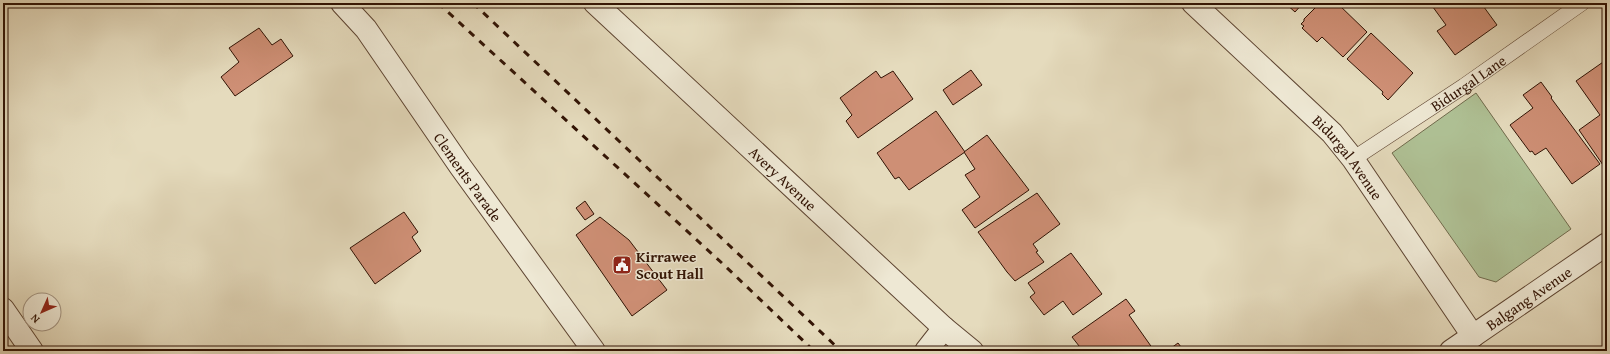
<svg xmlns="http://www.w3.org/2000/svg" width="1610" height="354" font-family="'Gentium Book Plus',serif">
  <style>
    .green { fill: #afc195; stroke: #706a4c }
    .building { fill: #ce8f75; stroke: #311304 }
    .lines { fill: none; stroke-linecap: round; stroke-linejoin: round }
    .service-casing { stroke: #5e4532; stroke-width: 16 }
    .minor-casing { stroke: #5e4532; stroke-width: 24 }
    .tertiary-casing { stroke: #5e4532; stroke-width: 24 }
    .service { stroke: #eee8d4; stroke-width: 15 }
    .minor { stroke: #eee8d4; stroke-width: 22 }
    .tertiary { stroke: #eee8d4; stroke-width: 22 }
    .rail { stroke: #311304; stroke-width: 3; stroke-dasharray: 7 7; stroke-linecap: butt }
    .labels { text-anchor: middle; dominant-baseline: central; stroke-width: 3; stroke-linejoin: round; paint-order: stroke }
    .street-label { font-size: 15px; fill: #311304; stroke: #eee8d4 }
    .poi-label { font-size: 15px; font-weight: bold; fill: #311304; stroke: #eee8d4; text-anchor: start }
  </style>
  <rect width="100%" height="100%" fill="#e5dbbd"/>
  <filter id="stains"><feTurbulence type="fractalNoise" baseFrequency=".005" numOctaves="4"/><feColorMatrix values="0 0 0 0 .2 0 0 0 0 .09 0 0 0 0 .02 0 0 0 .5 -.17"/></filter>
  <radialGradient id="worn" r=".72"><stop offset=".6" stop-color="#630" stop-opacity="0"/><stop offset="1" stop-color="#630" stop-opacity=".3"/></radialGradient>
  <!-- green -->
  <polygon class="green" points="1476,93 1571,229 1496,282 1479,277 1392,153"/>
  <!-- building -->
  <g class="building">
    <polygon points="1285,3 1303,3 1295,12"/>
    <polygon points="1320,3 1337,3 1367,32 1343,57 1322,37 1317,42 1302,28 1304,26 1301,24 1304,21 1304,19"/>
    <polygon points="1430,3 1481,3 1497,25 1455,55 1437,31 1446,25"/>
    <polygon points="259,28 272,45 281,39 293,56 235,96 221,77 239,62 229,48"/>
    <polygon points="1371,33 1413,73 1388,100 1382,94 1383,92 1347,59"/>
    <polygon points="1606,60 1607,162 1603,165 1579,130 1600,115 1576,81"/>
    <polygon points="971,70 982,85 953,105 943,90"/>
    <polygon points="876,71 881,78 893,71 913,99 858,138 846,121 852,115 840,98"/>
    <polygon points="1541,82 1552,97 1551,98 1600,164 1572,184 1546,148 1535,155 1532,151 1530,152 1510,125 1533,108 1523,95"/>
    <polygon points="936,111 965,152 909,190 899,177 895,179 877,153"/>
    <polygon points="987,135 1029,190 975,228 962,210 980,197 965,175 975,169 964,152"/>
    <polygon points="1037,193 1060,224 1033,244 1038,251 1036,252 1044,262 1015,281 1007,272 978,232"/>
    <polygon points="585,201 594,214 585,220 576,208"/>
    <polygon points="404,212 418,232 412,237 421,251 375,284 350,248"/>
    <polygon points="600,217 629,240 667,290 632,316 576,235"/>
    <polygon points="1071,253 1102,294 1073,315 1063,301 1044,315 1030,297 1035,293 1028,283"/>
    <polygon points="1126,299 1135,311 1129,315 1153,349 1149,351 1083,351 1072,337"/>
    <polygon points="1178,343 1184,351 1167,351"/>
  </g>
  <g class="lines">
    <defs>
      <g id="service">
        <path id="s1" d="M1353,159L1464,86L1582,3"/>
      </g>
      <g id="minor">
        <path id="s2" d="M1193,3L1332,133L1353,159L1473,336"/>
        <polyline points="3,309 32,351"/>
        <polyline points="926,351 944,328 972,351"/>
        <path id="s3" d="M1451,351L1607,244"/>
      </g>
      <g id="tertiary">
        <path id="s4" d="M342,3L366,29L460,166L594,351"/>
        <path id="s5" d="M595,3L944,328"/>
      </g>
    </defs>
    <!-- service casing -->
    <use href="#service" class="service-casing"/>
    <!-- minor casing -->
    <use href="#minor" class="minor-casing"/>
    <!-- tertiary casing -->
    <use href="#tertiary" class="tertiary-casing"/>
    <!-- service -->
    <use href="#service" class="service"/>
    <!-- minor -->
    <use href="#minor" class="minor"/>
    <!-- tertiary -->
    <use href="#tertiary" class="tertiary"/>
    <!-- rail -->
    <g class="rail">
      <polyline points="438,3 723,264 814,351"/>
      <polyline points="473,3 841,351"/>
    </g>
  </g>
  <!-- icons -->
  <defs>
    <symbol id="civic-square" viewBox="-11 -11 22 22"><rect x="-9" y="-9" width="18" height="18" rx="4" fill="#8f2418" stroke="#eee8d4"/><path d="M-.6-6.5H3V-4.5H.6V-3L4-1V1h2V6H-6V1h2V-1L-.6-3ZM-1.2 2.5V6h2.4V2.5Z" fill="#fff"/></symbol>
  </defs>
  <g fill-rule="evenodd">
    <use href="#civic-square" x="611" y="254" width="22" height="22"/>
  </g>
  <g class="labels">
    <!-- street labels -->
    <g class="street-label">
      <text stroke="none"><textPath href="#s1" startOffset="138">Bidurgal Lane</textPath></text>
      <text stroke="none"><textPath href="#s2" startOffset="219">Bidurgal Avenue</textPath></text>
      <text stroke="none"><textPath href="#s4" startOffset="215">Clements Parade</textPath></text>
      <text stroke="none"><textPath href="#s5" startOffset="257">Avery Avenue</textPath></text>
      <text stroke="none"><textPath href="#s3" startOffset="94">Balgang Avenue</textPath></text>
    </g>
    <!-- poi labels -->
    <g class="poi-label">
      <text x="636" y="256">Kirrawee<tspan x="636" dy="17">Scout Hall</tspan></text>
    </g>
  </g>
  <!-- margin -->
  <rect width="1610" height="354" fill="none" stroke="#e5dbbd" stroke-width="16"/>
  <rect x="4" y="4" width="1602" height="346" fill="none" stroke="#311304" stroke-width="2"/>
  <rect x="8" y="8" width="1594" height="338" fill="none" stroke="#311304"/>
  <!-- north arrow -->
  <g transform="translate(42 312) rotate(225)"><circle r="19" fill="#eee8d4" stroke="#a29381"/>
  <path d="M0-3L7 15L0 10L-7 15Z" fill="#8f2418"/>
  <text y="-6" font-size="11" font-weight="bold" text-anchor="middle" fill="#311304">N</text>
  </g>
  <rect width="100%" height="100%" filter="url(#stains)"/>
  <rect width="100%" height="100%" fill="url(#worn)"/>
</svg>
